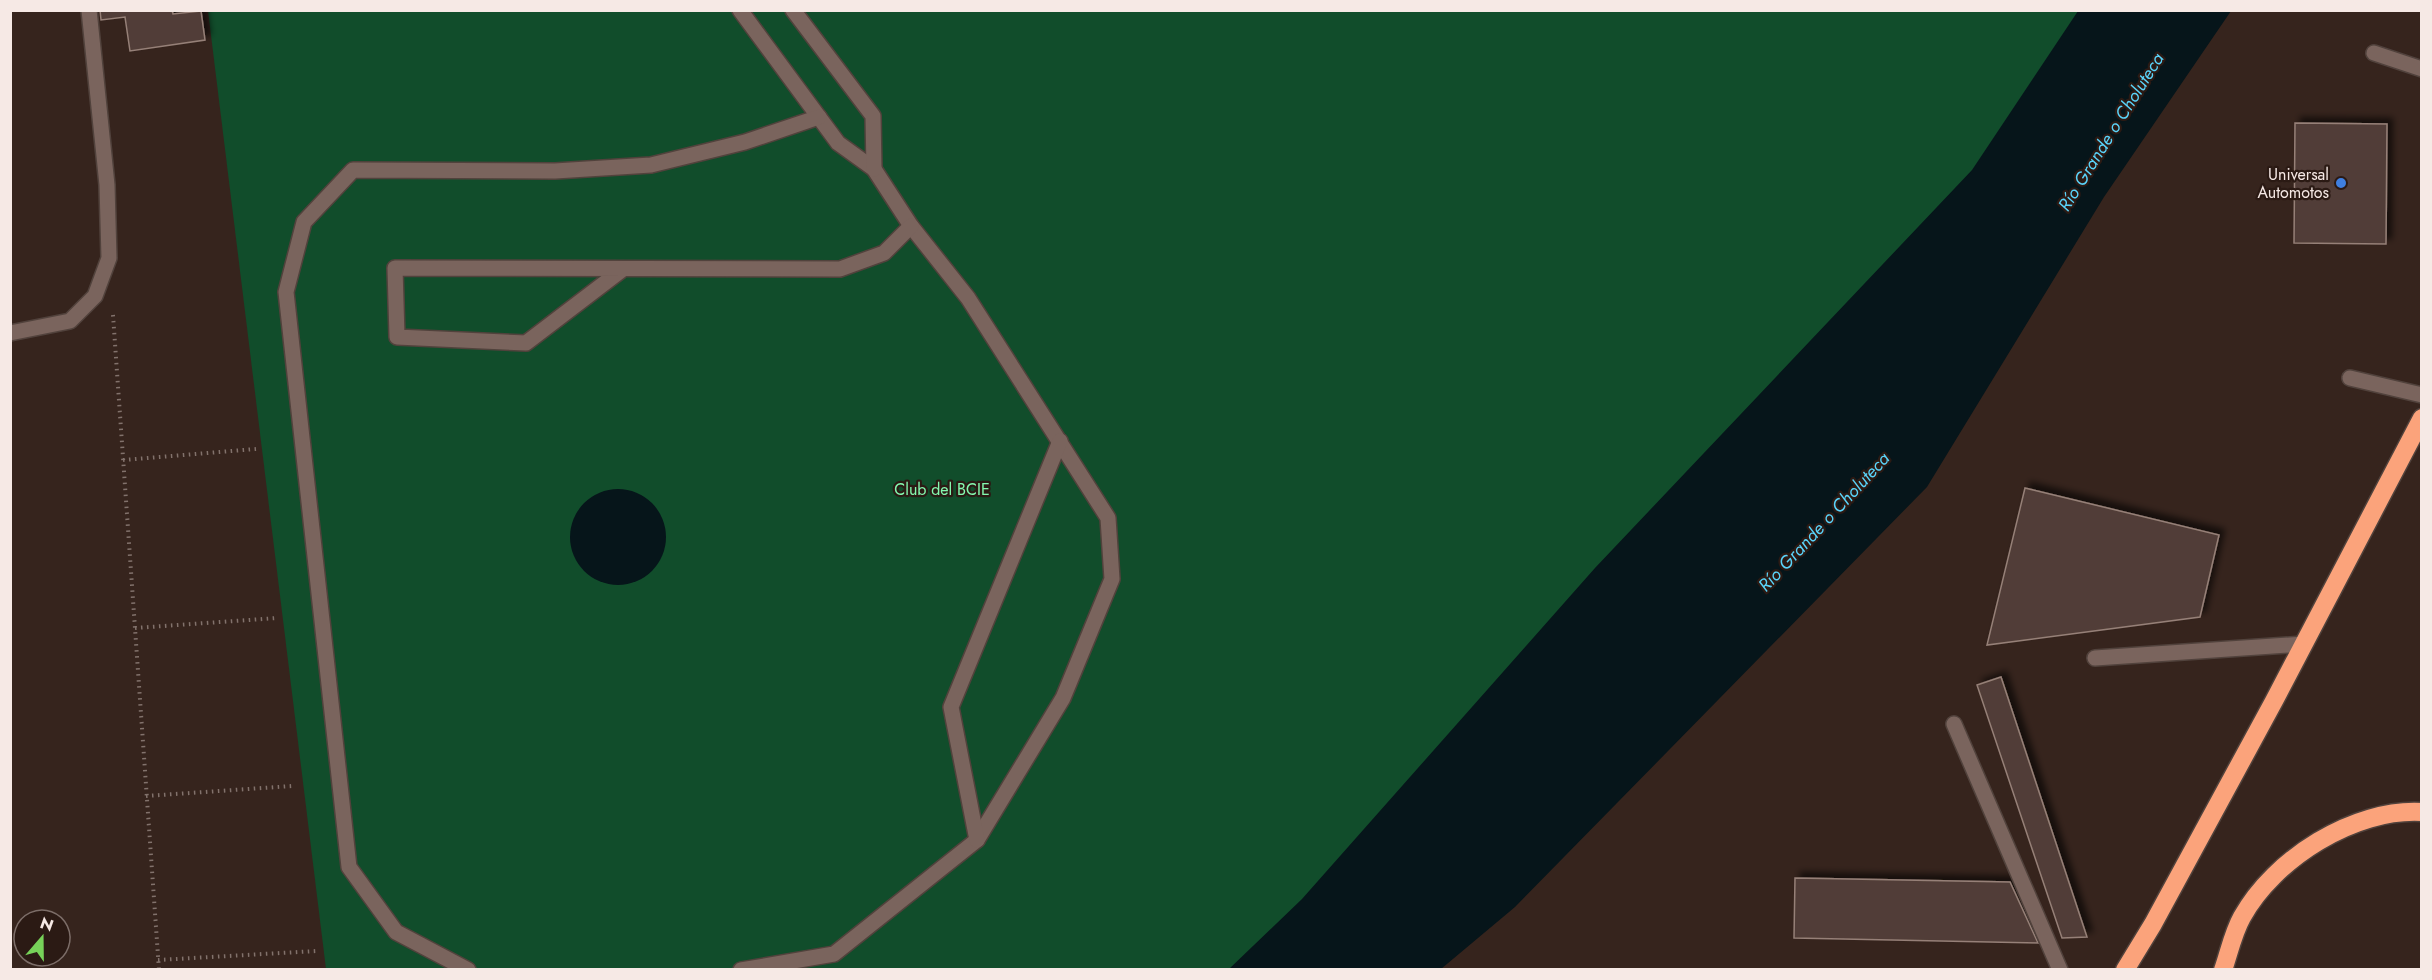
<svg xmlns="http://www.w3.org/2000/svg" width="2432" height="980" font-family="Jost,sans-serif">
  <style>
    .green { fill: #114d2b }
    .water { fill: #06151a }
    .building { fill: #513e37; stroke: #968078; stroke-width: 1.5; filter: url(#shadow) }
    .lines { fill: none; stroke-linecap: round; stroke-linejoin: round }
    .minor-casing { stroke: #51423c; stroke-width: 18 }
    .highway-casing { stroke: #51423c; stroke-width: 21 }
    .path { stroke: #82726c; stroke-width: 4; stroke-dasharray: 1.5 4.5; stroke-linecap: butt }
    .minor { stroke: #7a645d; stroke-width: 15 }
    .highway { stroke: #fba37b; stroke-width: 18 }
    .shop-dot { fill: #3f7fe0; stroke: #2b1a14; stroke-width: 2 }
    .labels { text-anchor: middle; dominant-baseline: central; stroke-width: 4.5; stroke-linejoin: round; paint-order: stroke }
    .poi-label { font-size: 16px; fill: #f6e9e5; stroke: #2b1a14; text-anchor: end }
    .park-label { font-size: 16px; fill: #84f9af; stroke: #2b1a14 }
    .water-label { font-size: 18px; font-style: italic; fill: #5ad4fa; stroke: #2b1a14 }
  </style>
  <defs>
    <filter id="shadow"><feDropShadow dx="5.5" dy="-5.5" stdDeviation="3" flood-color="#0009"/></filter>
  </defs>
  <rect width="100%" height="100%" fill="#36241d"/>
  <!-- green -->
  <polygon class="green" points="208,11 2088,11 1959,306 1283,970 326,969"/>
  <!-- water -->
  <g class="water">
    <polygon points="2078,11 2231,11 2104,197 1927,487 1515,907 1441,969 1229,969 1302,899 1595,568 1972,170"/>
    <circle cx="618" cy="537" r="48"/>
  </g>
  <!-- building -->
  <g class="building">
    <polygon points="100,10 172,10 173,14 201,11 205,40 130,51 125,17 101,20"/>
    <polygon points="2295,123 2387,124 2386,244 2294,243"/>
    <polygon points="2025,488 2219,535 2200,617 1987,645"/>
    <polygon points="2001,677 2087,937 2062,938 1977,685"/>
    <polygon points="1795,878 2010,882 2038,943 1794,938"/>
  </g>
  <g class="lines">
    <defs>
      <g id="minor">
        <polyline points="740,10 838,143 874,169 911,226 968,298 1108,518 1112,579 1063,698 977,840 834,954 741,970"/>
        <polyline points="793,10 873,116 874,169"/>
        <polyline points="2374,53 2422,69"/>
        <polyline points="623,269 526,343 397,337 395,268 840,269 884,253 911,226"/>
        <polyline points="10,333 70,321 95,296 109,258 107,185 89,10"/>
        <polyline points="2350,378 2422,395"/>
        <polyline points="2095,658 2304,644"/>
        <polyline points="1954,724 2060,970"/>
        <polyline points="977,840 951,707 1060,441"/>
        <polyline points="468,970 396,932 349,867 286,292 304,222 353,170 555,171 651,165 745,142 819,117"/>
      </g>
      <g id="highway">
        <polyline points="2125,970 2153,924 2274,701 2422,418"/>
        <path d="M2223,970C2229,953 2233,933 2242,917C2274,859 2354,808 2422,812"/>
      </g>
    </defs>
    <!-- minor casing -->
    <use href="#minor" class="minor-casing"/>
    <!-- highway casing -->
    <use href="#highway" class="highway-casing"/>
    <!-- path -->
    <g class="path">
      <polyline points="113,315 159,970"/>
      <polyline points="123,460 256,449"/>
      <polyline points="135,628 277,618"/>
      <polyline points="146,796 292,786"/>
      <polyline points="158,960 316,951"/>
    </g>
    <!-- minor -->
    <use href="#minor" class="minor"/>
    <!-- highway -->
    <use href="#highway" class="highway"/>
  </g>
  <!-- markers -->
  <circle class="shop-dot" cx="2341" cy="183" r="6"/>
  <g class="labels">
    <!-- poi labels -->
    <g class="poi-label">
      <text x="2329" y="174">Universal<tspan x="2329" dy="18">Automotos</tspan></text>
    </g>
    <!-- park labels -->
    <g class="park-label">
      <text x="942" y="489">Club del BCIE</text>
    </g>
    <!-- water labels -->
    <g class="water-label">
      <text transform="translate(2111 132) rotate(-58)">Río Grande o Choluteca</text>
      <text transform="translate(1824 522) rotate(-47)">Río Grande o Choluteca</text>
    </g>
  </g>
  <!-- border -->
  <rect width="2432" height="980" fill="none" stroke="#f6e9e5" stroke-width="24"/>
  <!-- north arrow -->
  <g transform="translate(42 938) rotate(20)"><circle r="28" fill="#2b1a14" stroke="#7c6d68" stroke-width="1.5"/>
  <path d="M0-4.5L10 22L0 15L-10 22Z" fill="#77d259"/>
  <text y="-9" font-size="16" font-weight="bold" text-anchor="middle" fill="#f6e9e5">N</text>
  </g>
</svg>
